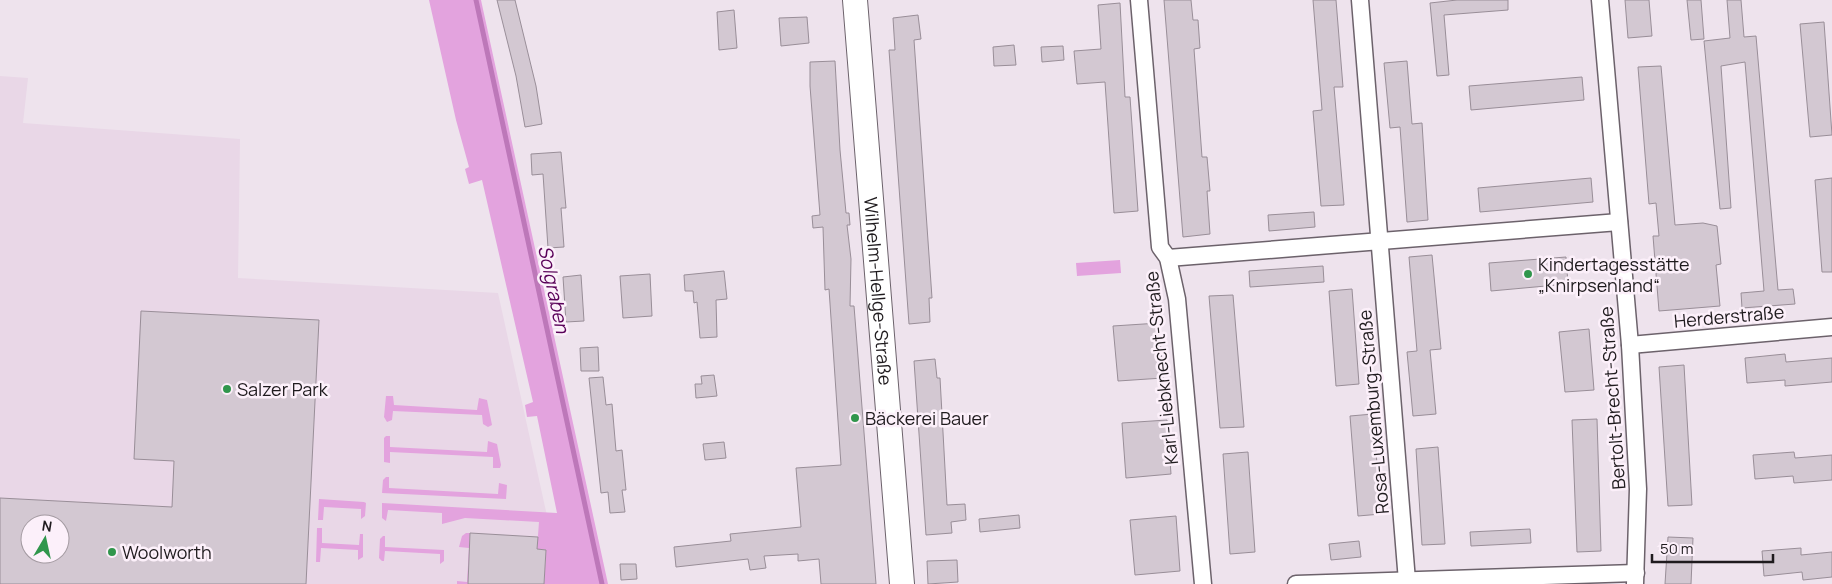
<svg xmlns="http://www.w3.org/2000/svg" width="1832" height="584" font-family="Manrope,sans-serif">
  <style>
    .built { fill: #e9d7e7; fill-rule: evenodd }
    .green { fill: #e3a3de }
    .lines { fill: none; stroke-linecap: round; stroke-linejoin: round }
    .stream { stroke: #bd78b9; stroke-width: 5 }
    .building { fill: #d3c8d2; stroke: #998e98; fill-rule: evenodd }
    .minor-casing { stroke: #6c626b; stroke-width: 19 }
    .secondary-casing { stroke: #6c626b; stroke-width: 26 }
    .minor { stroke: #fff; stroke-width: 16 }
    .secondary { stroke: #fff; stroke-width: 24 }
    .poi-dot { fill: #30964c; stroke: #fcf0fa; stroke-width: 2 }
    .labels { text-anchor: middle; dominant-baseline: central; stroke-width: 5; stroke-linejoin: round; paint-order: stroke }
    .poi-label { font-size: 18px; fill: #1f1b1e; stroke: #fcf0fa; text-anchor: start }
    .street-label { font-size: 18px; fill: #1f1b1e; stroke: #fcf0fa }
    .water-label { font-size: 19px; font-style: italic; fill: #590058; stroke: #fcf0fa }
  </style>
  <rect width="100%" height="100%" fill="#eee3ed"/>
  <!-- built -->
  <path class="built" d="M0,76L28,78L23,123L240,139L238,278L498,293L562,584H0ZM30,524H60V554H30Z"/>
  <!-- green -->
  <g class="green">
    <polygon points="429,0 481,0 608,584 544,584 546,550 537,549 539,522 465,518 442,524 442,513 388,510 386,521 382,518 382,503 557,513 537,416 527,417 525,405 533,402 482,180 469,184 465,169 469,167 456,120"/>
    <polygon points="1120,260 1121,273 1077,276 1076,263"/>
    <polygon points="386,396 393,396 394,405 477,410 479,398 487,400 492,425 488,427 483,424 482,415 393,411 392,420 387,422 384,417"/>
    <polygon points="386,436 390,436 390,447 487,452 488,441 497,444 501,465 500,468 493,468 493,457 390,452 390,463 384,462 384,438"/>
    <polygon points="386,477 389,477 389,488 498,494 499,483 507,485 506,499 382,493 383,480"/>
    <polygon points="319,499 364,502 366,503 365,516 361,519 361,509 324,507 323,520 318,520"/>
    <polygon points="317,528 322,528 322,543 359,545 360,534 363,534 363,557 358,560 358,550 321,548 320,562 316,562"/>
    <polygon points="466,533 470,533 468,584 457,584 457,581 467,582 469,548 459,547 462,536"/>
    <polygon points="383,536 385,536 385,547 444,550 444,561 440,564 440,554 385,551 384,561 382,561 379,558 380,539"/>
  </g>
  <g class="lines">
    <!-- stream -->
    <polyline class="stream" points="476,0 602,584"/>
  </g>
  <!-- building -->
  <g class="building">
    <polygon points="497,0 515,0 536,86 542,124 525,127 516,76"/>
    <polygon points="1164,0 1191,0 1193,20 1198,20 1200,48 1194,49 1202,157 1207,157 1210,191 1207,191 1210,234 1183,237"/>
    <polygon points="1313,0 1336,0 1343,87 1334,87 1344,205 1321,206 1313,111 1322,110"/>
    <polygon points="1457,0 1508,0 1508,10 1444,15 1449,75 1437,76 1430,3"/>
    <polygon points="1625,0 1649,0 1652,36 1628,38"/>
    <polygon points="1687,0 1701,0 1704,39 1691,40"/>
    <polygon points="1727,0 1741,0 1744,37 1756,36 1778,290 1793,289 1795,304 1742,308 1741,293 1764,291 1745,62 1721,66 1731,208 1720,209 1704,41 1730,38"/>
    <polygon points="1120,3 1125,97 1130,97 1138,211 1114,213 1105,82 1077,84 1074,51 1101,49 1098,5"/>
    <polygon points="734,10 737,48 719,50 717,12"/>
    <polygon points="918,15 921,39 914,40 932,298 929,298 930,322 909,324 889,50 895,50 893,18"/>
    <polygon points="807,17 809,43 781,46 779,18"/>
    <polygon points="1824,22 1832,135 1810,137 1800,24"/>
    <polygon points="1014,45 1016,65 994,66 993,47"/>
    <polygon points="1063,46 1064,60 1042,62 1041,47"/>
    <polygon points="835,61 840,150 846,213 849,213 850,225 847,225 851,259 850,306 854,306 876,584 821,584 819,559 798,561 798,554 764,556 766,568 750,570 748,559 676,567 674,547 731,541 730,534 801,527 796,468 841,465 829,289 825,290 823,227 813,228 812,216 820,215 810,86 810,62"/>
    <polygon points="1407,61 1412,124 1422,123 1428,220 1407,222 1400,127 1390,128 1384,63"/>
    <polygon points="1661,66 1675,225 1703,223 1717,226 1721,264 1716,265 1720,306 1659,311 1653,236 1659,236 1656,203 1649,204 1638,67"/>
    <polygon points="1582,77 1584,100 1471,110 1469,86"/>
    <polygon points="561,152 566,208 561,208 564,247 548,248 543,174 532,175 531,154"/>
    <polygon points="1591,178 1593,202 1480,212 1478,188"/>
    <polygon points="1832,178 1832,272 1822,272 1815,180"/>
    <polygon points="1314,212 1315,227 1269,231 1268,215"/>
    <polygon points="1432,255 1441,349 1430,350 1436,414 1413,416 1407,352 1417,351 1409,257"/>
    <polygon points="1566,257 1568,284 1491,291 1489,263"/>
    <polygon points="1323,266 1324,282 1250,287 1249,271"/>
    <polygon points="724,271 727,299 716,300 717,337 700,338 697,302 694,303 693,291 685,291 684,275"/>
    <polygon points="650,274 652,316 623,318 620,276"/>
    <polygon points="581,275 584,321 566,322 563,277"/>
    <polygon points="1352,289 1359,384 1336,386 1329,291"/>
    <polygon points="1233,295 1244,427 1220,428 1209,296"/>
    <path d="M141,311L319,320L306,584H0V498L172,507L174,461L134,459ZM30,524H60V554H30Z"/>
    <polygon points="1159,323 1163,378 1118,381 1113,326"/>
    <polygon points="1589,329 1594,390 1565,392 1559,332"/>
    <polygon points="598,347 599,371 581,371 580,348"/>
    <polygon points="1785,354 1786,362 1832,358 1832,382 1785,386 1785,380 1747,383 1745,358"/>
    <polygon points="935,359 937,378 940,378 947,505 965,504 966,520 951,522 952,533 926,535 914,361"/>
    <polygon points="1684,365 1692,505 1668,506 1659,367"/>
    <polygon points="714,375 717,396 696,398 695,384 702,384 701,376"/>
    <polygon points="603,377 606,405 612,404 616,451 622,450 626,490 622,490 625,512 610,513 608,492 601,493 589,378"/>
    <polygon points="1373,414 1381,514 1358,516 1350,416"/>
    <polygon points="1597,419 1601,551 1577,552 1572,420"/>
    <polygon points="1167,420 1171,474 1126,478 1122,423"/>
    <polygon points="724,442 726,458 705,460 703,444"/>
    <polygon points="1438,447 1445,544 1422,545 1416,449"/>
    <polygon points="1248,452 1255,552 1230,554 1223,454"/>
    <polygon points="1794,452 1795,458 1832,455 1832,480 1794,483 1793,476 1755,479 1753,455"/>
    <polygon points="1019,515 1020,528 980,532 979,519"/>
    <polygon points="1176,516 1180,571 1135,575 1130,520"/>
    <polygon points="1530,529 1531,543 1471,546 1470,532"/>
    <polygon points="470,533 538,537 537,549 546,550 544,584 468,584"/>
    <polygon points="1668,537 1693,538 1691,584 1665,584"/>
    <polygon points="1359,541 1361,557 1331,560 1329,544"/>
    <polygon points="1801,548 1801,555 1832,552 1832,577 1803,580 1802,572 1764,576 1762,551"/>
    <polygon points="957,560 958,582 928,584 927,561"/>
    <polygon points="620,564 636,564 637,579 621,580"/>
  </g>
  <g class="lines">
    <defs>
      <g id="minor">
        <polyline points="1139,0 1160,247 1168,258 1177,299 1203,584"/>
        <polyline points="1360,0 1407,581"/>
        <polyline points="1600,0 1630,345 1638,489 1635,584"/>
        <polyline points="1168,258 1619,222"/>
        <polyline points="1630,345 1832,327"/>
        <polyline points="1296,584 1636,573"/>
      </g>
      <g id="secondary">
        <path id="s1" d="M855,0L902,584"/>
      </g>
    </defs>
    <!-- minor casing -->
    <use href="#minor" class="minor-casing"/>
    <!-- secondary casing -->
    <use href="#secondary" class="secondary-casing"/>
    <!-- minor -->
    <use href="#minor" class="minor"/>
    <!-- secondary -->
    <use href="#secondary" class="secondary"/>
  </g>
  <!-- markers -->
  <g class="poi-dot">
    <circle cx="1528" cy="274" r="5"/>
    <circle cx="227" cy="389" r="5"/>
    <circle cx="855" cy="418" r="5"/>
    <circle cx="112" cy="552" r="5"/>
  </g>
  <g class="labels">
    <!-- poi labels -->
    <g class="poi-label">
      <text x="1538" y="264">Kindertagesstätte<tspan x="1538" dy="21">„Knirpsenland“</tspan></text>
      <text x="237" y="389">Salzer Park</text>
      <text x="865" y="418">Bäckerei Bauer</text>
      <text x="122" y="552">Woolworth</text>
    </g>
    <!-- street labels -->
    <g class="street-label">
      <text stroke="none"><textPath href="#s1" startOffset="292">Wilhelm-Hellge-Straße</textPath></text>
      <text transform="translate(1729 316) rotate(-5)">Herderstraße</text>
      <text transform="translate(1161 368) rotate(-96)">Karl-Liebknecht-Straße</text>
      <text transform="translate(1612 398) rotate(-94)">Bertolt-Brecht-Straße</text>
      <text transform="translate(1373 412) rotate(-95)">Rosa-Luxemburg-Straße</text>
    </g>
    <!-- water labels -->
    <g class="water-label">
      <text transform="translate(554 289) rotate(78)">Solgraben</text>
    </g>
  </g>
  <!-- north arrow -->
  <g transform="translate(45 539) rotate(9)"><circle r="24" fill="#fcf0fa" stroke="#a49ba2"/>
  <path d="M0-4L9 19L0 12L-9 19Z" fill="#30964c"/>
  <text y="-8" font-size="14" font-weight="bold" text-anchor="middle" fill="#1f1b1e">N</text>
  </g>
  <!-- scale -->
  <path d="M1652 554v8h121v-8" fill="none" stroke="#1f1b1e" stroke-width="2.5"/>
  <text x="1660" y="554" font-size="15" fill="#1f1b1e" stroke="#fcf0fa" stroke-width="4" paint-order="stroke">50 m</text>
</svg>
